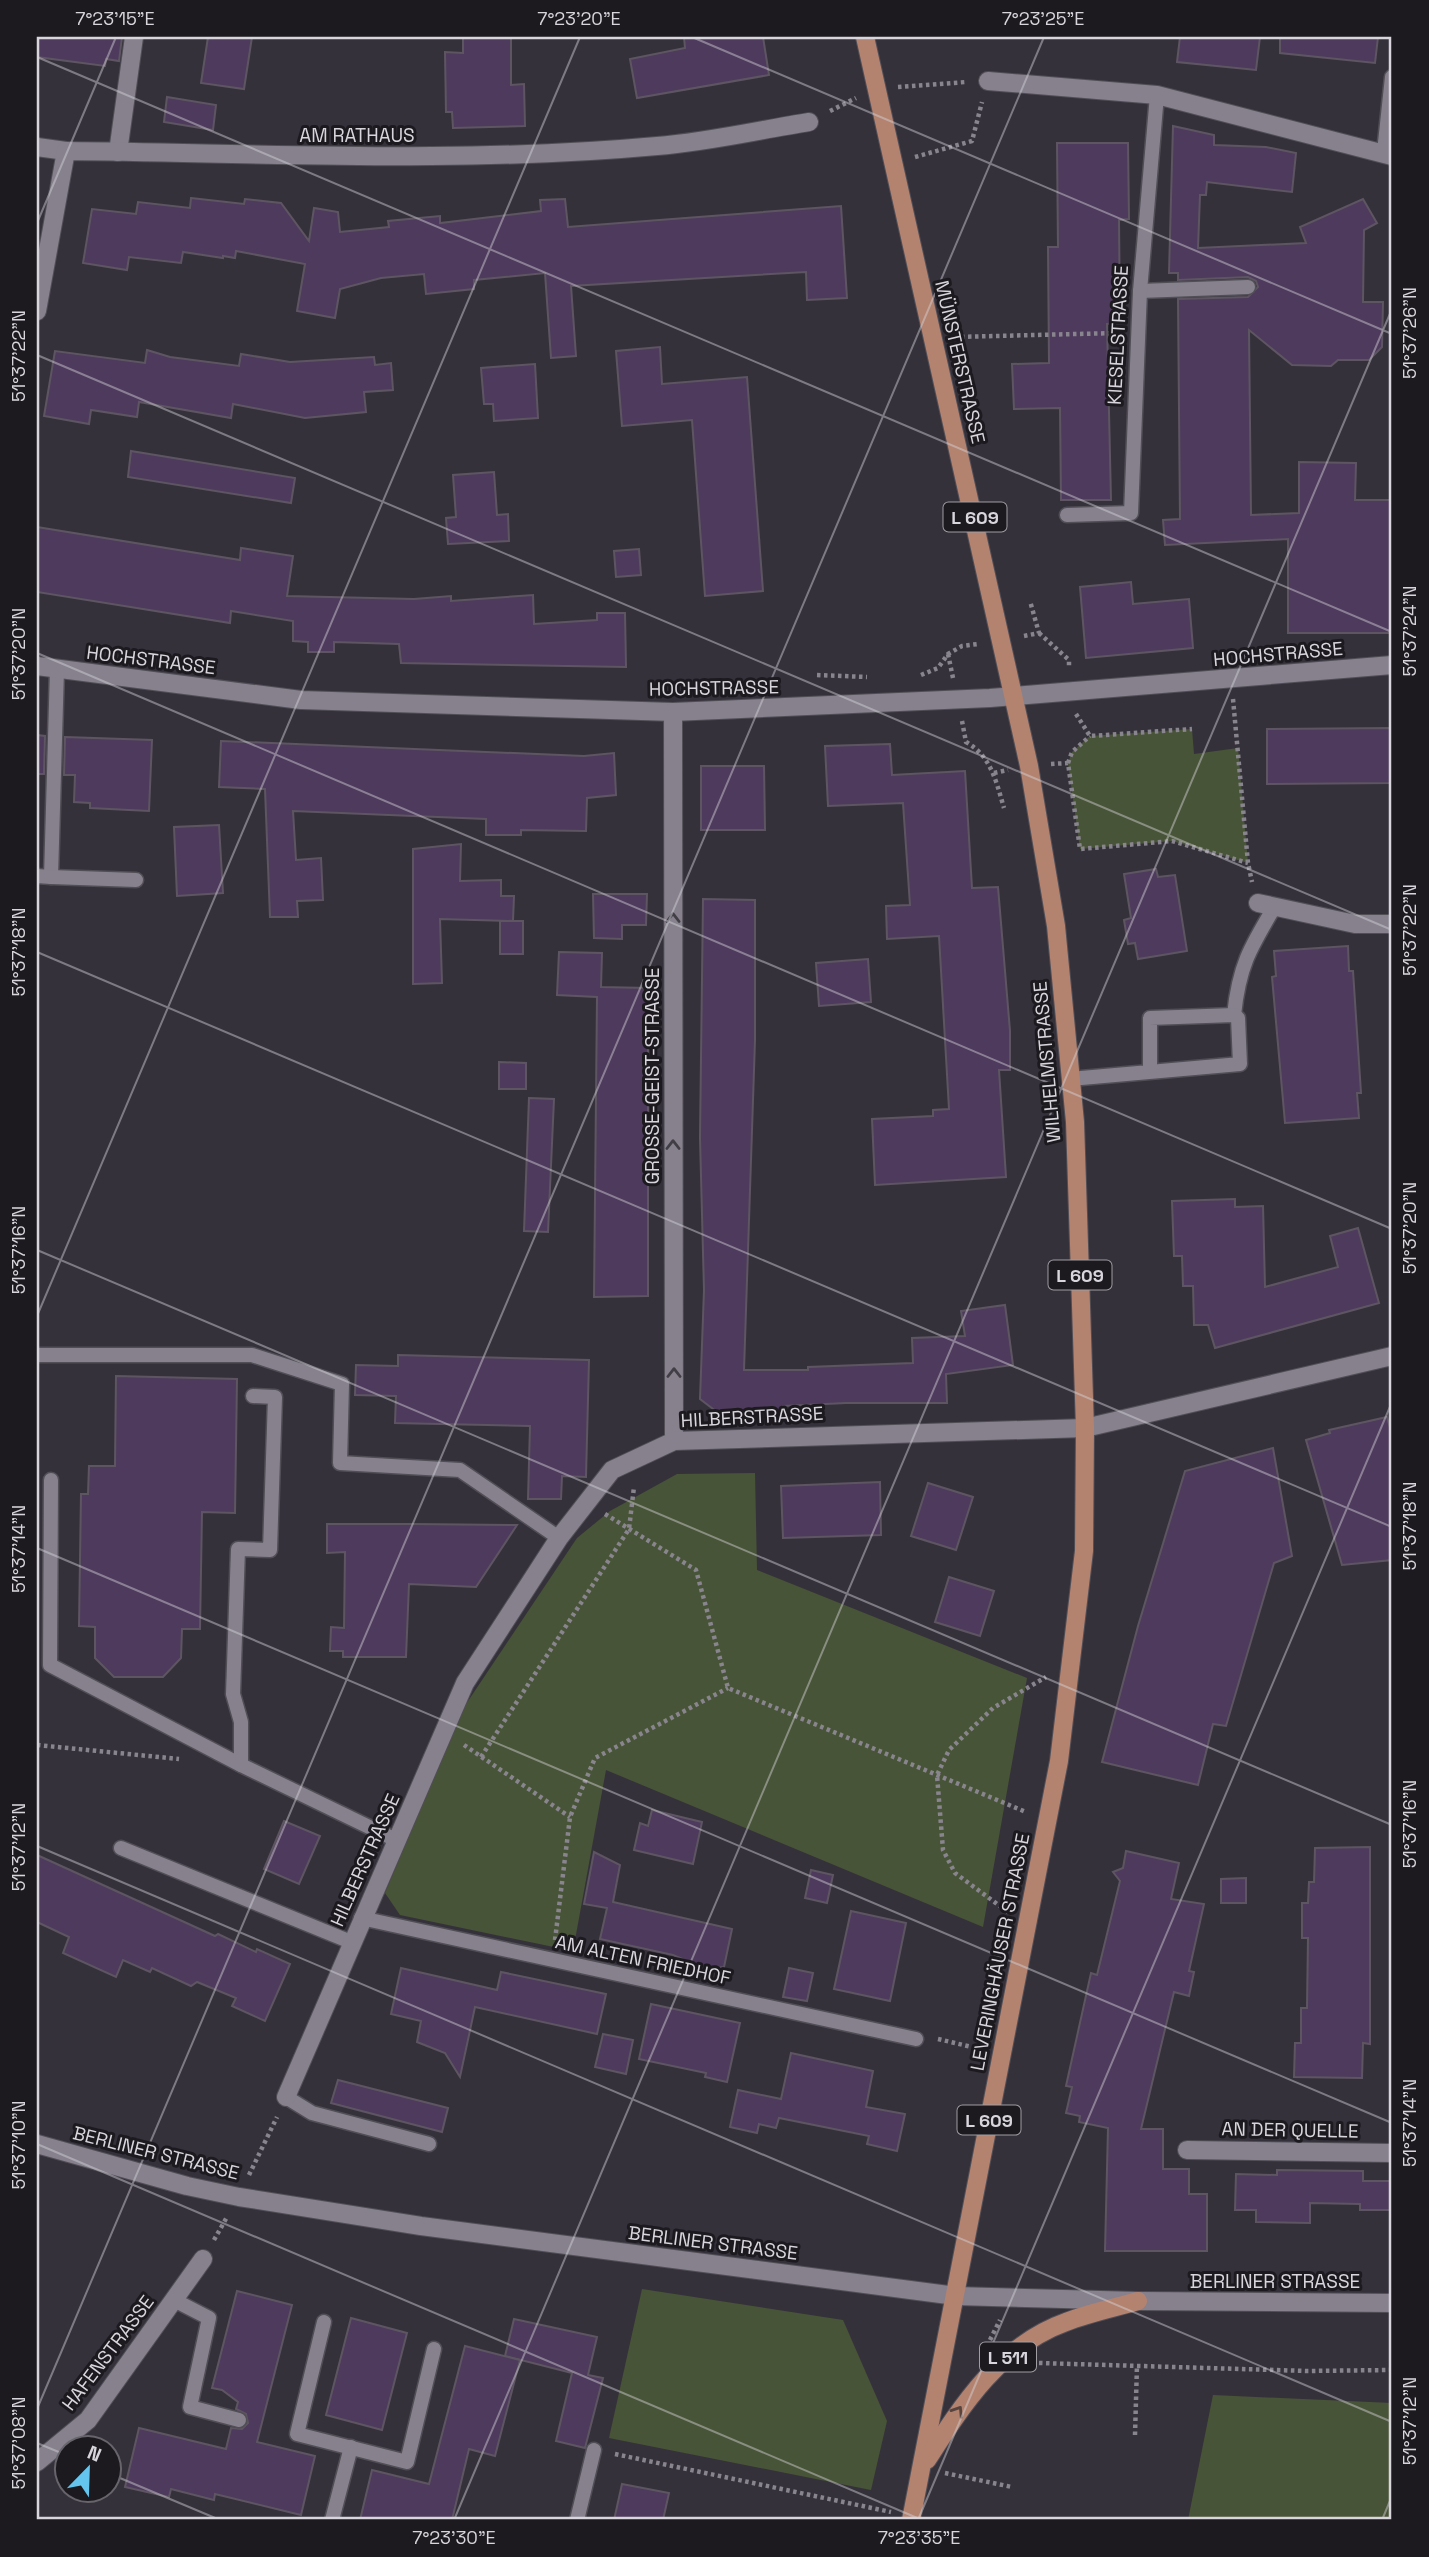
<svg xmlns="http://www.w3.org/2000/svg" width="1429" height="2557" font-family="'Space Grotesk',sans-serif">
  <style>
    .green { fill: #485437 }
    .building { fill: #4e3a5c; stroke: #5d5662; stroke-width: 2 }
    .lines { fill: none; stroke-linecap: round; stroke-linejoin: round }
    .lane-casing { stroke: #514e56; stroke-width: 17 }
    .street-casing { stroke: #514e56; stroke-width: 20 }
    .secondary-casing { stroke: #514e56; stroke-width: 20 }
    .primary-casing { stroke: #514e56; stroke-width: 20 }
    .path { stroke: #89858e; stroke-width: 4.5; stroke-dasharray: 3.5 3.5; stroke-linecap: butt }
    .lane { stroke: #86818d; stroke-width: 14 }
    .street { stroke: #86818d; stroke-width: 18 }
    .secondary { stroke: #86818d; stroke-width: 18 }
    .primary { stroke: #b38370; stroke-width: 18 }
    .oneway { stroke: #413e46 }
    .oneway2 { stroke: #58443f }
    .ticks { fill: none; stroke: #d8d5dc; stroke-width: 2; stroke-opacity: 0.45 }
    .labels { text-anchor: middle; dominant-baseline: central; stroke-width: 6; stroke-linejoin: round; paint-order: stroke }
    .shield { fill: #1c1a1f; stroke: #a09da3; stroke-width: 2 }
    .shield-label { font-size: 18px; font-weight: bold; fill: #d8d5dc }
    .street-label { font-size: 19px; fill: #d8d5dc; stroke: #1c1a1f }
    .neatline { fill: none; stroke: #d8d5dc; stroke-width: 2.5 }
    .ticks-label { font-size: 18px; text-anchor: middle; fill: #d8d5dc }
  </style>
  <rect width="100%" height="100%" fill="#35313b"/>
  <!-- green -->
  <g class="green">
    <polygon points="1192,729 1194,754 1238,748 1248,863 1172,841 1080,849 1068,763 1072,752 1090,736"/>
    <polygon points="755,1473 757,1570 1027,1678 983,1927 606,1770 573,1951 400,1915 385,1893 462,1710 577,1538 610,1511 677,1474"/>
    <polygon points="642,2289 843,2320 887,2421 871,2490 609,2438"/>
    <polygon points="1213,2395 1392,2403 1392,2520 1188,2520"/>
  </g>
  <!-- building -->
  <g class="building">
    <polygon points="37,37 122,37 119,61 106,59 105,66 37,57"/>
    <polygon points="208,37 252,37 244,89 201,83"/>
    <polygon points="463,37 511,37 511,85 524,84 525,126 453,128 452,112 446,112 445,52 463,53"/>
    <polygon points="684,37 763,37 769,75 637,98 630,59 685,48"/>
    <polygon points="1180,37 1260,37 1256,70 1177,62"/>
    <polygon points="1280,37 1378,37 1375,63 1280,53"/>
    <polygon points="167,97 216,105 213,130 164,122"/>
    <polygon points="1173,126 1214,135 1214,145 1266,147 1296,153 1292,192 1207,182 1206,195 1200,195 1198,248 1306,243 1300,227 1363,199 1377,223 1364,230 1363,302 1383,302 1382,347 1369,360 1338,360 1331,366 1292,365 1249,330 1251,515 1299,513 1299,462 1356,463 1355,500 1392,500 1392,633 1288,633 1288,539 1165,545 1163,520 1180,519 1178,299 1248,297 1258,287 1256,281 1248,277 1178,280 1178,273 1169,273"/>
    <polygon points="1057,143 1128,143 1129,219 1119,220 1120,323 1107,324 1111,500 1061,500 1060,408 1014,409 1012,364 1049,363 1048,247 1058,247"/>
    <polygon points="191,198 244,204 245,199 281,203 309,241 314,208 338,212 340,232 389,227 388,221 440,216 440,223 541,211 540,200 565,199 568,227 841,206 847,298 807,300 806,272 571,286 576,356 551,358 545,273 474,280 474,289 426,294 424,274 381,278 340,289 335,318 297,311 305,264 236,251 235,258 223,256 223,258 183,252 181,263 129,257 127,270 83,263 92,209 136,214 138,202 190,208"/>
    <polygon points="660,347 662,384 747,377 763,591 705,596 692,420 622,426 616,351"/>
    <polygon points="147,350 170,357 239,366 241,354 290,362 374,357 375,365 391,363 393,390 364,392 366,412 305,418 233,404 231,418 139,402 137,417 91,410 89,424 44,416 55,351 145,363"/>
    <polygon points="535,364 538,418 494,421 493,404 484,404 481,368"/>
    <polygon points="131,451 295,478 291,503 128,477"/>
    <polygon points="494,472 497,515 508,514 509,541 448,544 446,518 456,517 453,475"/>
    <polygon points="37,527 240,560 241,548 293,556 287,596 414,599 451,596 451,601 533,595 534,624 597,620 597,613 625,613 626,667 401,663 399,644 334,642 334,652 308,652 308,642 293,641 293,621 231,611 230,623 37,592"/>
    <polygon points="639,549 641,575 616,577 614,551"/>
    <polygon points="1131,582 1133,604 1189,599 1193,648 1086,658 1080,587"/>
    <polygon points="1391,728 1391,783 1267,784 1267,729"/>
    <polygon points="37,735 45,736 44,774 37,774"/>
    <polygon points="65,737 152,740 149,811 90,808 90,803 74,802 75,775 64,775"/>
    <polygon points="221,741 584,756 614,753 616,795 587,798 586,831 521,830 521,835 486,835 486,819 293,811 296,860 321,858 323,900 297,901 298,917 270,917 265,789 219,787"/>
    <polygon points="890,744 892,775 965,771 972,888 998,887 1010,1031 1010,1070 999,1070 1006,1177 875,1185 872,1119 933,1116 933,1110 949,1109 939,936 887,939 886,906 910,905 903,803 828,806 825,746"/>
    <polygon points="701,766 764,766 765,830 701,830"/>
    <polygon points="219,825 223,893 177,896 174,827"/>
    <polygon points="461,844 460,881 501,880 501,896 514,896 513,921 440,919 442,983 413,984 413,849"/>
    <polygon points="1156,869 1158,877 1175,875 1187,951 1138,959 1135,943 1128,944 1124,920 1131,918 1124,874"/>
    <polygon points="593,894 647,894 646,925 622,925 622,939 594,938"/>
    <polygon points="703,899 755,900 755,1040 744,1370 808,1370 808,1367 913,1363 912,1338 965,1336 961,1311 1005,1305 1013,1365 946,1374 947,1403 846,1403 783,1406 783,1411 717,1412 700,1399 704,1290 700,1138"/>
    <rect x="500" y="921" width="23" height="33"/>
    <polygon points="1348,946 1349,971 1353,971 1361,1093 1357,1093 1359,1118 1285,1123 1272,977 1276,976 1274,951"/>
    <polygon points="559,952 602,953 601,987 648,988 648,1296 594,1297 597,997 557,995"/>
    <polygon points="868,959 871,1002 819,1006 816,963"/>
    <polygon points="499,1062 526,1063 526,1089 499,1089"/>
    <polygon points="529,1098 554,1099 548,1232 524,1231"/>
    <polygon points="1235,1199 1235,1207 1263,1206 1265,1287 1338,1267 1330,1236 1358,1228 1379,1303 1215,1348 1208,1325 1194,1325 1193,1286 1183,1286 1182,1256 1174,1256 1172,1201"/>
    <polygon points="398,1355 589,1360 586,1477 562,1476 561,1499 528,1499 530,1426 395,1423 396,1396 355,1395 356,1365 398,1366"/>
    <polygon points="116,1376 237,1379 235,1513 202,1512 200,1629 182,1629 181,1658 163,1677 114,1677 95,1658 95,1627 79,1626 81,1494 88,1494 89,1466 115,1466"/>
    <polygon points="1387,1417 1392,1435 1392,1560 1342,1565 1306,1440 1330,1433 1329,1430"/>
    <polygon points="1273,1448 1292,1556 1274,1563 1226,1726 1213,1724 1198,1785 1102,1762 1138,1626 1185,1471"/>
    <polygon points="880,1482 881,1535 783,1538 781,1486"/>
    <polygon points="928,1483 973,1497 956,1550 911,1536"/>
    <polygon points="327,1524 413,1524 517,1525 476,1587 409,1584 406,1657 343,1657 343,1651 330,1651 331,1627 344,1628 345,1552 327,1553"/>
    <polygon points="949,1577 994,1591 980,1636 935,1622"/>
    <polygon points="652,1810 702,1822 693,1864 634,1850 640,1823 648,1826"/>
    <polygon points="284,1821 320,1836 299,1884 264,1869"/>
    <polygon points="1370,1847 1370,2044 1363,2043 1362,2078 1294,2077 1295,2043 1301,2043 1301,2008 1307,2008 1308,1938 1302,1938 1302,1903 1308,1903 1309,1882 1314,1882 1315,1848"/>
    <polygon points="1126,1851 1179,1863 1171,1899 1204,1904 1189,1971 1194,1972 1189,1996 1174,1992 1141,2129 1163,2129 1163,2169 1189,2169 1189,2194 1207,2194 1207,2251 1105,2251 1108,2128 1079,2122 1080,2116 1066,2113 1072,2087 1066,2086 1091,1973 1097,1975 1120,1881 1113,1872 1123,1868"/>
    <polygon points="594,1852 620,1865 613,1902 732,1929 724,1967 706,1969 673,1955 600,1939 607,1908 584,1904"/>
    <polygon points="37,1855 215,1936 218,1934 256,1952 257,1949 290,1964 265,2021 232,2006 236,1998 197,1982 191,1986 152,1968 150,1972 123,1960 116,1977 63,1953 69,1937 37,1922"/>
    <polygon points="811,1870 833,1875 827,1903 805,1898"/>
    <polygon points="1246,1878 1246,1903 1221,1903 1221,1879"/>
    <polygon points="851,1911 906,1923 890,2001 834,1989"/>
    <polygon points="401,1968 497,1990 501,1972 606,1994 597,2034 475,2007 460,2077 445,2053 417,2042 421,2021 391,2014"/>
    <polygon points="789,1968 813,1973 807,2001 783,1997"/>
    <polygon points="651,2004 740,2023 727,2082 705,2077 706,2073 639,2059"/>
    <polygon points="603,2034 633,2040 626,2074 595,2067"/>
    <polygon points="791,2053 873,2071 866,2107 905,2114 897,2151 867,2144 869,2136 779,2118 776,2128 759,2124 757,2133 730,2127 738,2090 781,2099"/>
    <polygon points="338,2080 448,2108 442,2132 331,2103"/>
    <polygon points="1277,2170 1363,2171 1363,2181 1392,2181 1392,2210 1360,2210 1360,2204 1310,2203 1310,2223 1256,2222 1256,2210 1235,2210 1236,2174 1277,2175"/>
    <polygon points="237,2291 292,2305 257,2442 315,2456 301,2515 215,2494 214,2500 171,2489 169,2497 125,2487 139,2428 226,2449 231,2428 242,2429 248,2423 246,2414 236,2409 238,2402 222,2390 212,2388"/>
    <polygon points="351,2318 407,2333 382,2430 326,2415"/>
    <polygon points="514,2319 597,2337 588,2375 603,2378 585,2448 556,2441 572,2373 505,2356"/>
    <polygon points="465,2346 520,2360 495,2456 469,2449 452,2520 360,2520 372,2470 429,2484"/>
    <polygon points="622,2484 669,2493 663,2520 614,2520"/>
  </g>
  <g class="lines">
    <defs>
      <g id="lane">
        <polyline points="1384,152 1392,77"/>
        <polyline points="1140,291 1248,287"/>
        <polyline points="1067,515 1131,513 1140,291 1157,95"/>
        <polyline points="37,876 51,877 57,669"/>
        <polyline points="51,877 136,880"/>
        <path d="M1234,1015C1239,966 1250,948 1275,906"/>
        <polyline points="1070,1079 1240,1064 1238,1018 1234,1015 1150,1018 1150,1070"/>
        <polyline points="37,1355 252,1355 342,1384 340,1463 460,1470 559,1538"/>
        <polyline points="51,1480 50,1665 241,1765 396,1840"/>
        <polyline points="241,1765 241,1722 233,1694 238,1549 270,1550 275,1397 253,1396"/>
        <polyline points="121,1848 351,1942"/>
        <polyline points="361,1918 916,2039"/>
        <polyline points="286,2097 312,2113 429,2144"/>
        <polyline points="174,2300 209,2318 190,2407 239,2420"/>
        <polyline points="324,2322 297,2434 407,2462 434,2349"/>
        <polyline points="332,2520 351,2447"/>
        <polyline points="577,2520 594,2450"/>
      </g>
      <g id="street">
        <polyline points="988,81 1157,95 1392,156"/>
        <polyline points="37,147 66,151"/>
        <polyline points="118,152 134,37"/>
        <path d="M37,311L66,151C263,153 460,164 657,146C708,142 759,130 809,122"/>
        <polyline points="37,666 301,700 673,712 990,698 1392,665"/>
        <polyline points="673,712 674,1441"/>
        <polyline points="1258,903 1355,924 1392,924"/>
        <polyline points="286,2097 465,1683 559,1538 612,1470 674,1441 1085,1428 1392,1356"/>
        <polyline points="1187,2150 1392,2153"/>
        <polyline points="37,2462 88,2420 203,2259"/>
      </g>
      <polyline id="secondary" points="37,2144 187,2186 239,2197 421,2226 956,2296 1138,2301 1392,2303"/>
      <g id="primary">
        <polyline points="865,37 1029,766 1056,926 1075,1122 1085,1428 1084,1551 1059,1761 911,2520"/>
        <path d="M927,2460C962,2405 1001,2345 1066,2322C1089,2313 1114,2308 1138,2301"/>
      </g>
    </defs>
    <!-- lane casing -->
    <use href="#lane" class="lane-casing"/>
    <!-- street casing -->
    <use href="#street" class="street-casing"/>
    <!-- secondary casing -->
    <use href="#secondary" class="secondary-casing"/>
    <!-- primary casing -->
    <use href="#primary" class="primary-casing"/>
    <!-- path -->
    <g class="path">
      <polyline points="898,87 966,82"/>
      <polyline points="830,111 856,98"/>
      <polyline points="915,157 972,141 982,102"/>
      <polyline points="954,337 1117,333"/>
      <polyline points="1039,633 1069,660 1069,668"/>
      <polyline points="1024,636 1039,633 1030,601"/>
      <polyline points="948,654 953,678"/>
      <polyline points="817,675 867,677"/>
      <polyline points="921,675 938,668 948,654 962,646 978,644"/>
      <polyline points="1233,699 1248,863 1252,882"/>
      <polyline points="1076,714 1090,736 1192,729"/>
      <path d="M962,721L966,742C991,756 996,781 1004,808"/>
      <polyline points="1068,763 1072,752 1090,736"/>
      <polyline points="1051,764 1068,763 1080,849 1172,841 1248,863"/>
      <polyline points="994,773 1008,770"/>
      <polyline points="605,1514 696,1570 728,1688 1026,1812"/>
      <polyline points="37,1745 179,1759"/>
      <polyline points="464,1745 570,1817"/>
      <polyline points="481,1757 629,1529 634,1487"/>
      <polyline points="1008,1912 955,1873 943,1850 937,1775 949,1750 993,1708 1046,1677"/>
      <polyline points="555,1940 570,1817 595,1758 728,1688"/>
      <polyline points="938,2039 980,2049"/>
      <polyline points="249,2175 277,2117"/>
      <polyline points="214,2240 227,2217"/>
      <polyline points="990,2340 1000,2320"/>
      <polyline points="1039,2363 1308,2371 1392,2370"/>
      <polyline points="1135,2435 1137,2365"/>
      <polyline points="615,2454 891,2512"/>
      <polyline points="945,2473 1012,2487"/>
    </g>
    <!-- lane -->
    <use href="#lane" class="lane"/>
    <!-- street -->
    <use href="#street" class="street"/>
    <!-- secondary -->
    <use href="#secondary" class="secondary"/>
    <!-- primary -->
    <use href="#primary" class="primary"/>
  </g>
  <!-- one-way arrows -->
  <defs><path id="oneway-chevron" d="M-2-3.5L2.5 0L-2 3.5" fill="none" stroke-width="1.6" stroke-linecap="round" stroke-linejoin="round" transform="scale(1.75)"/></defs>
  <g class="oneway">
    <use href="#oneway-chevron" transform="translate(673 918) rotate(-90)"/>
    <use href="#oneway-chevron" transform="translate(673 1145) rotate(-90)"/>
    <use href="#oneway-chevron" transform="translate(674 1373) rotate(-90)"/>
  </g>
  <use class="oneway2" href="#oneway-chevron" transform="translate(958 2411) rotate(-57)"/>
  <!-- ticks -->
  <path class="ticks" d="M692,37L1392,334M37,57L1392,632M37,223L116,37M37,355L1392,930M37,653L1392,1229M37,952L1392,1527M37,1250L1392,1825M37,1316L580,37M37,1548L1392,2123M37,1846L1392,2422M37,2144L922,2520M37,2409L1044,37M37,2443L66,2455M108,2473L220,2520M454,2520L1392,309M918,2520L1392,1402M1382,2520L1392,2496"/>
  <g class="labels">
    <!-- shield labels -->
    <g class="shield">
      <rect x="943.5" y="502.5" width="63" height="29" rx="5"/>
      <rect x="1048.5" y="1260.5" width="63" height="29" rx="5"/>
      <rect x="957.5" y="2105.5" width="63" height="29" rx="5"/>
      <rect x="980" y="2342.5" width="56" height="29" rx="5"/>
    </g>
    <g class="shield-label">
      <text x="975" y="517">L 609</text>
      <text x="1080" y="1275">L 609</text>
      <text x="989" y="2120">L 609</text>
      <text x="1008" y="2357">L 511</text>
    </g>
    <!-- street labels -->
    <g class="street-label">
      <text x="357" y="135">AM RATHAUS</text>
      <text transform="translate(1118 335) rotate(-87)">KIESELSTRASSE</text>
      <text transform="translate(960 362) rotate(77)">MÜNSTERSTRASSE</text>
      <text transform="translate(1278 654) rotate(-5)">HOCHSTRASSE</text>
      <text transform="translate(151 660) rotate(7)">HOCHSTRASSE</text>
      <text transform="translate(714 688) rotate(-1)">HOCHSTRASSE</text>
      <text transform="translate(1047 1062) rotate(-95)">WILHELMSTRASSE</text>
      <text transform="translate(652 1076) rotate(-90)">GROSSE-GEIST-STRASSE</text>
      <text transform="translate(752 1417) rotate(-3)">HILBERSTRASSE</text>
      <text transform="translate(365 1860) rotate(-66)">HILBERSTRASSE</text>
      <text transform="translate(1000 1952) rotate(-79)">LEVERINGHÄUSER STRASSE</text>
      <text transform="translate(643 1960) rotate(12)">AM ALTEN FRIEDHOF</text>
      <text transform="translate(1290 2130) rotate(1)">AN DER QUELLE</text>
      <text transform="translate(156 2153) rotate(14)">BERLINER STRASSE</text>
      <text transform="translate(713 2243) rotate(7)">BERLINER STRASSE</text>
      <text x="1275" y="2281">BERLINER STRASSE</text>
      <text transform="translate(108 2353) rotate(-53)">HAFENSTRASSE</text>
    </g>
  </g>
  <!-- border -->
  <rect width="1429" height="2557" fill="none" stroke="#1c1a1f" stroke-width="77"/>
  <!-- north arrow -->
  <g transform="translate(88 2469) rotate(23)"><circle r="33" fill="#1c1a1f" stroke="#67656b" stroke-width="2"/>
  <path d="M0-5L12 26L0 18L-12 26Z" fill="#64c5ee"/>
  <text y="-10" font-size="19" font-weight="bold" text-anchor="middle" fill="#d8d5dc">N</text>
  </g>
  <rect x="38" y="38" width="1352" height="2480" class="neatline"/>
  <g class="ticks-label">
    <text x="115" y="25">7°23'15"E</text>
    <text x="579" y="25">7°23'20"E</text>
    <text x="1043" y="25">7°23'25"E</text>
    <text transform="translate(1410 333) rotate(-90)" y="6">51°37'26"N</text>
    <text transform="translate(19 356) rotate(-90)" y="6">51°37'22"N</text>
    <text transform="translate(1410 631) rotate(-90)" y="6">51°37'24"N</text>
    <text transform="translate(19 654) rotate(-90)" y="6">51°37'20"N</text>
    <text transform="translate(1410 930) rotate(-90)" y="6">51°37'22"N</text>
    <text transform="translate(19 952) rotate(-90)" y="6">51°37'18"N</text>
    <text transform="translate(1410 1228) rotate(-90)" y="6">51°37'20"N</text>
    <text transform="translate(19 1250) rotate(-90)" y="6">51°37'16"N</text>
    <text transform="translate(1410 1526) rotate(-90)" y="6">51°37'18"N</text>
    <text transform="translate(19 1549) rotate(-90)" y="6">51°37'14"N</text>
    <text transform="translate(1410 1824) rotate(-90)" y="6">51°37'16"N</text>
    <text transform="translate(19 1847) rotate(-90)" y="6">51°37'12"N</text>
    <text transform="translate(1410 2123) rotate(-90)" y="6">51°37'14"N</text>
    <text transform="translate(19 2145) rotate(-90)" y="6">51°37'10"N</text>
    <text transform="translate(1410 2421) rotate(-90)" y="6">51°37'12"N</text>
    <text transform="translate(19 2443) rotate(-90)" y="6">51°37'08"N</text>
    <text x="454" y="2544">7°23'30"E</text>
    <text x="919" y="2544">7°23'35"E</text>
  </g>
</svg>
